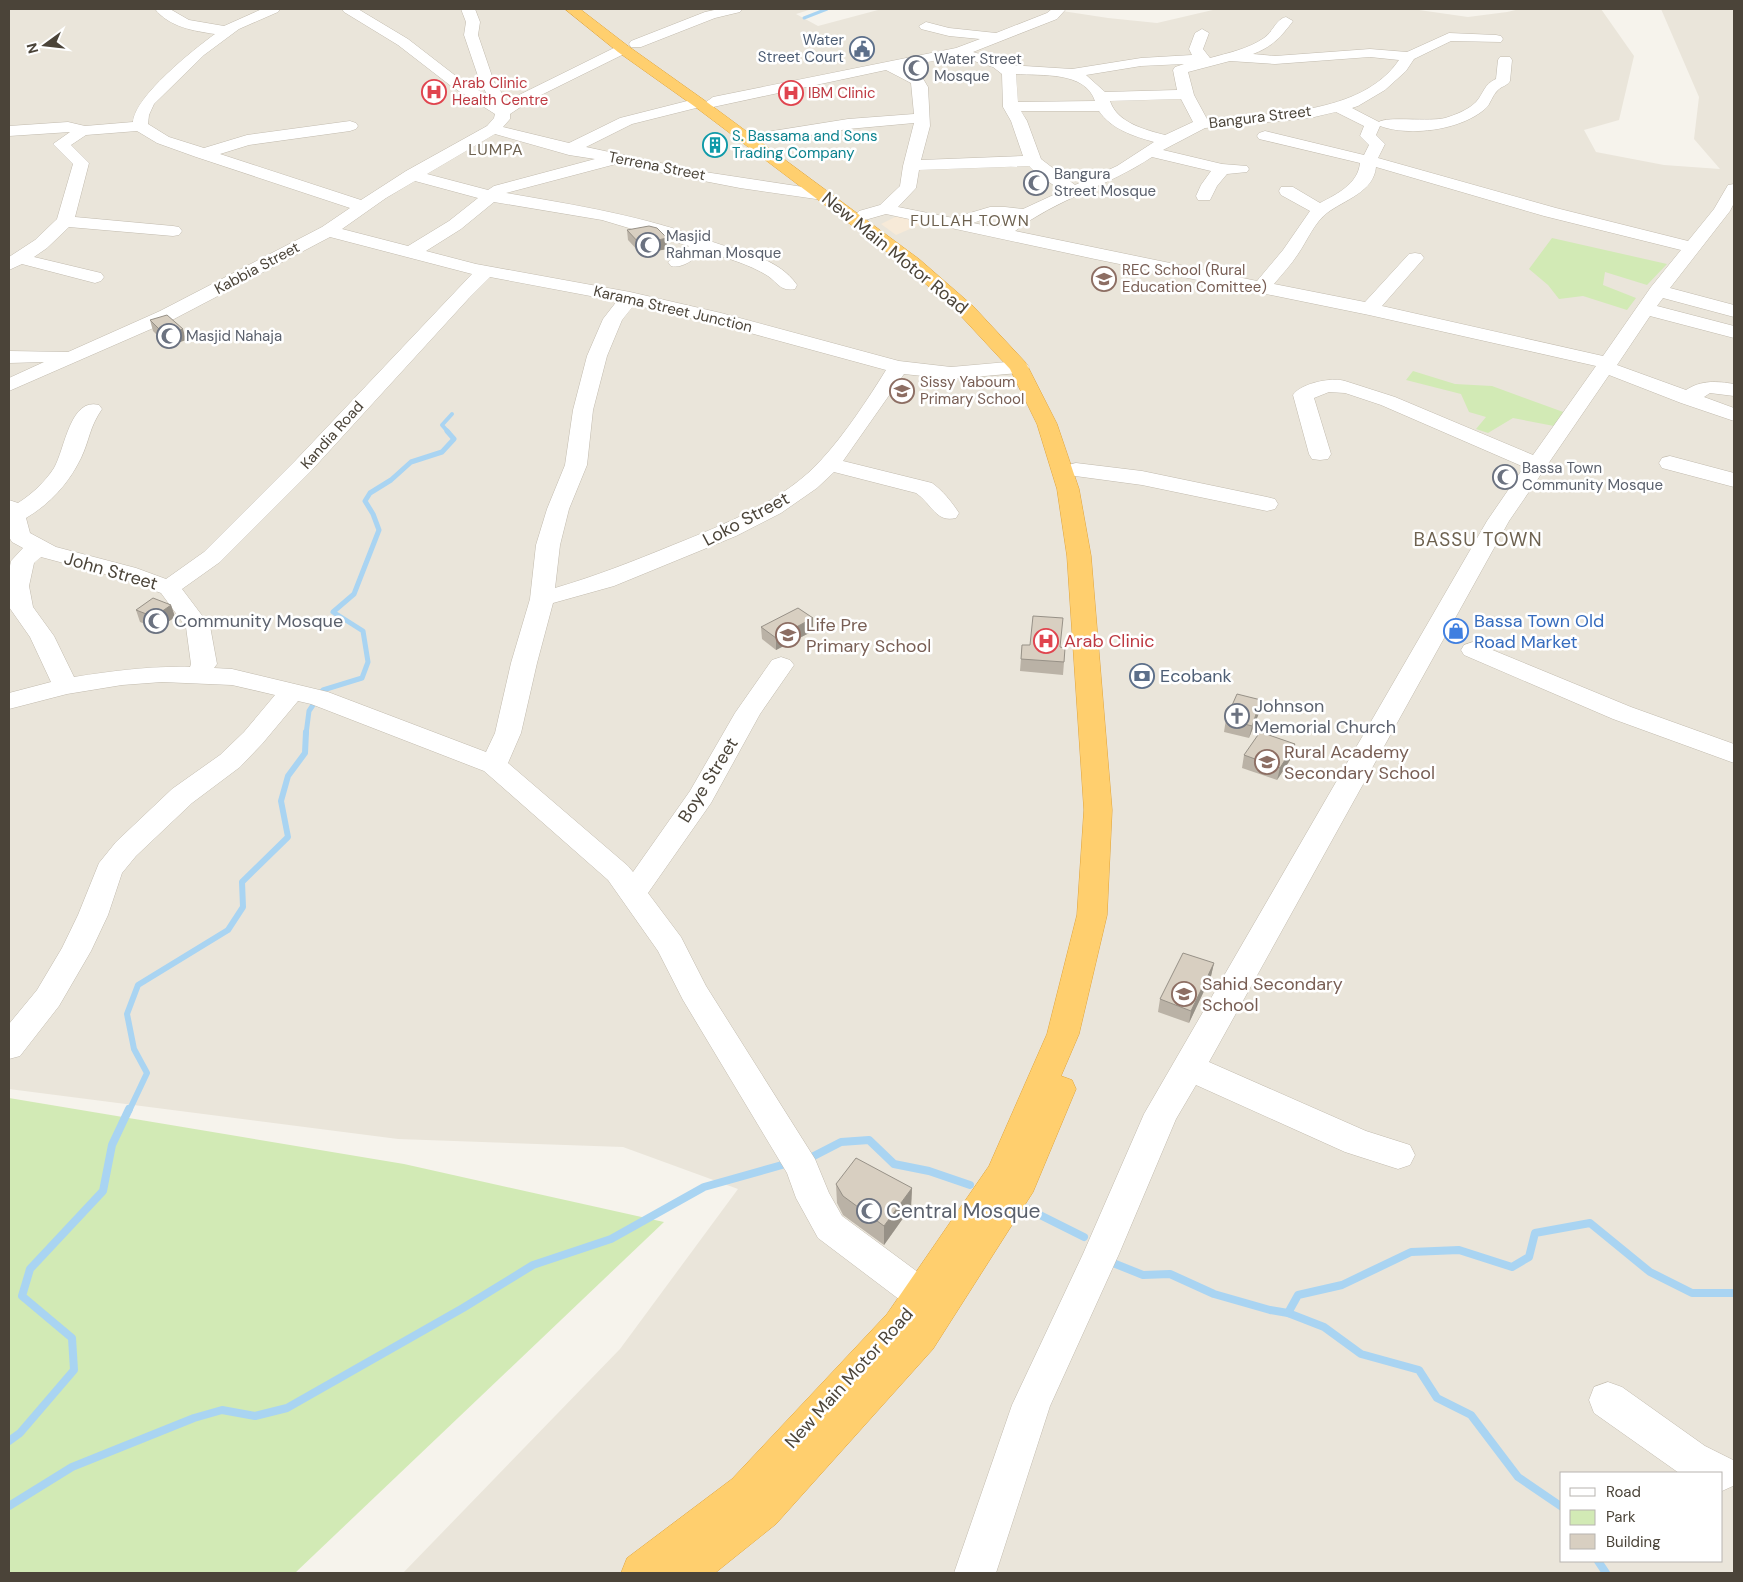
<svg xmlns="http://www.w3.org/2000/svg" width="1743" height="1582" font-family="'DM Sans',sans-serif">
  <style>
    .residential { fill: #eae5da; fill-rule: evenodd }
    .commercial { fill: #f7ead8 }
    .green { fill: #d2eab5 }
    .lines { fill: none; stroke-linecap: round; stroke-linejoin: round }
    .stream-far4 { stroke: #a9d4f2; stroke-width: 3 }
    .stream-far3 { stroke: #a9d4f2; stroke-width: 4 }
    .stream-far2 { stroke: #a9d4f2; stroke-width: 5 }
    .stream-far1 { stroke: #a9d4f2; stroke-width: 6 }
    .stream { stroke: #a9d4f2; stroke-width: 8 }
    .minor-casing { stroke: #c2bbae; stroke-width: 1 }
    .highway-casing { stroke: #e0a43c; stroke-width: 1 }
    .minor { fill: #fff; fill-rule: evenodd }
    .highway { fill: #ffcf6e; fill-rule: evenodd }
    .wall { fill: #bab2a6 }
    .shaded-wall { fill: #979187 }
    .building { fill: #d8cfc1; stroke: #979187 }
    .labels { text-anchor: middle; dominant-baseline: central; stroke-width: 5; stroke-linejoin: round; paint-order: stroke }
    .far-service-label { font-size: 15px; fill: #4e5e75; stroke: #fff; text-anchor: end }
    .far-worship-label { font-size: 15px; fill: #5b616d; stroke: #fff; text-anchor: start }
    .far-health-label { font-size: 15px; fill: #be3a42; stroke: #fff; text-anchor: start }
    .far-street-label { font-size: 15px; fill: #4b4439; stroke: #fff }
    .far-culture-label { font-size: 15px; fill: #0d838f; stroke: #fff; text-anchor: start }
    .far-education-label { font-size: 15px; fill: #785e54; stroke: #fff; text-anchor: start }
    .far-neighbourhood-label { font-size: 16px; letter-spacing: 1px; fill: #6e6250; stroke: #fff }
    .street-label { font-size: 18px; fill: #4b4439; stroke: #fff }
    .worship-label { font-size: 18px; fill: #5b616d; stroke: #fff; text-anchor: start }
    .shop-label { font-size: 18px; fill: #366cbe; stroke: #fff; text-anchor: start }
    .education-label { font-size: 18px; fill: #785e54; stroke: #fff; text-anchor: start }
    .health-label { font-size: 18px; fill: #be3a42; stroke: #fff; text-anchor: start }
    .service-label { font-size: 18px; fill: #4e5e75; stroke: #fff; text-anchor: start }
    .neighbourhood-label { font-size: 19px; letter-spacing: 1px; fill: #6e6250; stroke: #fff }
    .near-worship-label { font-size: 21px; fill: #5b616d; stroke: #fff; text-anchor: start }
  </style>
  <rect width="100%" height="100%" fill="#f6f3ec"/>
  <!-- residential -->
  <path class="residential" d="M9,9H812L796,14L818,26L878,10L908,9H1049L1108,18L1157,23L1217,9H1412L1468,17L1507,12L1520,9H1601L1634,56L1619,120L1584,130L1596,152L1664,165L1720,169L1694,139L1699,97L1661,9H1734V1573H403L620,1349L738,1189L623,1147L398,1139L9,1089ZM1562,1473H1722V1561H1562Z"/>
  <!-- commercial -->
  <polygon class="commercial" points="899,215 923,220 919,225 896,235 881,224"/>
  <!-- green -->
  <g class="green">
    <polygon points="1552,238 1667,264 1647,285 1605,272 1603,285 1636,298 1627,310 1583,296 1559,299 1548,285 1529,269"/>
    <polygon points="1413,371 1455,384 1492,386 1566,413 1554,426 1513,418 1488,433 1476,429 1486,417 1469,412 1461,394 1406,380"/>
    <polygon points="9,1098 404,1164 664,1222 295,1573 9,1573"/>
  </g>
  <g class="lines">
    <!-- stream-far4 -->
    <polyline class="stream-far4" points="804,18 827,9"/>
    <!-- stream-far3 -->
    <polyline class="stream-far3" points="449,433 442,425 452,414"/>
    <!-- stream-far2 -->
    <polyline class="stream-far2" points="306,734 309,711 323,690 362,678 368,662 363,631 333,612 354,594 379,530 373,514 365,501 370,493 391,480 411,462 442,452 454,439 447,431"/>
    <!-- stream-far1 -->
    <polyline class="stream-far1" points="129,1111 147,1073 134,1049 127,1014 138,985 228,930 243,907 242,882 288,837 281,801 288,776 305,753 306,732"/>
    <!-- stream -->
    <g class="stream">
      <polyline points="808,1159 841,1142 869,1140 894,1164 929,1171 970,1185"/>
      <polyline points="1022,1206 1084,1237"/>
      <polyline points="1108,1261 1143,1275 1170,1274 1214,1294 1270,1310 1288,1313 1324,1327 1361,1354 1419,1370 1437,1398 1471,1415 1518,1477 1562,1507"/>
      <polyline points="1288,1313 1298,1295 1342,1285 1411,1252 1459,1250 1512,1267 1529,1257 1535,1233 1590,1223 1650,1272 1692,1293 1734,1293"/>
      <polyline points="9,1441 20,1433 74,1370 72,1338 22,1296 30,1269 103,1191 112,1145 129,1109"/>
      <polyline points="9,1506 72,1467 194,1418 222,1410 255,1416 287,1408 463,1308 533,1265 611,1239 704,1187 782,1165"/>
      <polyline points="1598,1561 1606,1573"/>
    </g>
    <defs>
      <g id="minor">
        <path d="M155,9H170L189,20L224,26L262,9H280L278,12L239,29L204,55L154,104L149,115L148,124L169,137L204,148L247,135L350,121L356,123L358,126L356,129L350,131L249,145L220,154L361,200L406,171L487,126L494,118L495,114L451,86L398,45L344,12L342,9H358L408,39L461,80L488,96L480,82L464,35L466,22L461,9H475L480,22L478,35L494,82L504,96L503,105L521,94L618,46H628L630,49L628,52L531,100L510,114V119L503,127L569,143L620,118L699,98L706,102L713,97L956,48L980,39L949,36L921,29L919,26L926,22L949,28L996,33L1047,13L1052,9H1066L1057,19L973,52L1003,61L1009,65L1072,69L1141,58L1192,55L1189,49L1195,33L1202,29L1209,33L1203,49L1210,58C1228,53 1248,49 1264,38C1273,32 1276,19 1286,17L1293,21C1281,37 1272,47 1253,54L1275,56L1370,49L1407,52L1449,33L1496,35L1501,36L1503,39L1501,42L1451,41L1414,59L1406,71L1385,90L1358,106L1352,108L1379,122C1386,116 1430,122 1445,118C1455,115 1468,110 1476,102C1484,93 1484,84 1496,79L1498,60L1500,57H1510L1512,60L1510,81C1507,86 1502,86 1498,90C1492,95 1491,104 1485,109C1461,130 1410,137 1380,126L1376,135L1385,144L1378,158L1556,208L1688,241L1714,209L1728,185L1734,184V203L1730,211L1670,288L1734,305V317L1663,298L1657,306L1734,326V338L1650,316L1617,365L1686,390C1701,380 1717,381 1734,384V396L1710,393L1704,397L1734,408V421L1681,403L1609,375L1509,521L1209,1062L1366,1131L1410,1145L1415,1155L1410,1165L1398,1169L1345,1152L1196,1085L1176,1119L1119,1254L1050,1406L996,1573H954L1012,1405L1083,1254L1144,1114L1487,521L1524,467L1381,405L1345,393L1329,392L1314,398L1331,454L1328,459L1320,460L1312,459L1309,454L1293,395C1301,383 1332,377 1345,381L1395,397L1533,455L1596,366L1369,315L1095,259L886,214L865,220L859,219L856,215L859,211L880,205L900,186L903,166L914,123L848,129L760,143L754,141L752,138L754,135L760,133L848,119L914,114L911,83L886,70L713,107L706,103L704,106L632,124L586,147L698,171L823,190L829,191L831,195L829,199L823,200L740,188L616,164L506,193C575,205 645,216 710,241C740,252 778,257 797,285L795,289C781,292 778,283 768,276C749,264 726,258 705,251C694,258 684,269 671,266L668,262L689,246L602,220L494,202L461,229L426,251L476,264L630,292L721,313L899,361L951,367L1019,361L1026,363L1029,367L1026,371L1019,373L951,379L904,374L843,461L932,483C943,491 951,501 959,513L956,518C936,523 932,504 916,493L834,472L817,488L781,513L736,536L614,586L553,603L537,663L521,733L508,763L628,866L633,872L690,791L735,713L772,660L781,657L790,660L794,665L760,714L711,803L648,893L681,937L706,986L815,1159L829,1193L842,1216L934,1284L939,1295L934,1306L921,1311L908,1306L818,1238L796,1198L787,1173L683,1000L658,951L608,880L484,771L311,704L298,701L262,744L240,767L192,803L136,856L122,873L108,915L91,951L59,1006L20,1056L9,1059V1024L37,990L62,948L78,915L99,863L116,842L172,789L220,755L244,732L275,695L232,685L162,682L122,685L67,694L9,709V693L51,682L30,637L9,607V571L11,561L23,548L12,542L9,537V500L18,503C32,494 45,482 54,468C65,449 70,397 99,405L102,409C89,428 90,439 81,458C69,483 50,504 26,518L30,533L56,547L136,568L166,579L204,552L295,461L472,274L330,237L174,319L9,391V378L44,362L9,363V351L68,352L160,311L322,227L350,208L196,157L157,143L137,131L86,135L71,145L89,163L75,217L173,226L179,227L182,231L179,235L173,236L69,227L47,248L34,257L101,273L104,277L101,281L95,283L22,264L9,270V257L35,240L57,219L73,164L53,144L70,132L9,136V126L68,122L85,126L133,122C135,96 193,50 215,34C194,31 169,27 155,9ZM958,56L993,67L1002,74L1003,107L1011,121L1023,156L921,160L930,126L928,87L922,77L903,67ZM1370,57L1399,60C1361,116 1268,113 1207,119L1194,95L1188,72L1230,61L1275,64ZM1184,64L1175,67L1173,70L1177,90L1105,92L1086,75L1141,66ZM1016,74C1042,76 1085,71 1095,101L1018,102ZM1181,99L1193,122L1165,135C1146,130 1117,123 1110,101ZM1021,111H1099C1111,129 1133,136 1154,142L1117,166L1075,185L1041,159L1027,121ZM1336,112L1364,126L1360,136L1369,145L1364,155L1265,131L1259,133L1257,136L1259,139L1360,163C1358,184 1337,194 1320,203L1293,187H1281L1279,191L1281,195L1310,211L1283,250L1257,281L1015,231C1056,199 1109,186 1152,157L1211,171L1201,185L1196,196L1198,200H1210L1217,186L1227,174L1247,172L1249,169L1247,166L1222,164L1163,150L1205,128L1310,118ZM495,134L569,155L595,159L494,186L488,190L427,174ZM1029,166L1036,173L1062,191L1023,209L1005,207H990L953,218L898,207L916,188L919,170ZM1376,167L1544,216L1681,250L1651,287L1603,356L1382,306L1424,258L1421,254L1415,253L1409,254L1365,302L1274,284C1282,274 1291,265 1298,254C1307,241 1314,223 1327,213C1344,200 1374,192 1376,167ZM415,181L478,198L449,221L408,246L342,229L386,198ZM990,217L1011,218L998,228L973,223ZM490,277L617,301L603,319L587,356L573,410L565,465L547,509L536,545L530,599L511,663L495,733L486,752L328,692L232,669L214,668L217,664L210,626L182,589L220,562L311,471L469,298ZM634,305L717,324L886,370C868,399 845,434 822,459C785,501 723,525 673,545C634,561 596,576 555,588L560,545L569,509L587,465L593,410L607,356L622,320ZM41,557L120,578L161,593L186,627L191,664L190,667C150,666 113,671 74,677L54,636L33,607L29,586L34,563Z"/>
        <polygon points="719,9 742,9 740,12 715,18 641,47 631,47 629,44 631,41 705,12"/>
        <polygon points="1670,456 1734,473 1734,487 1662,468 1659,463 1662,458"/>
        <polygon points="1076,463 1142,471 1267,497 1275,499 1278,504 1275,509 1267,511 1142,485 1068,475 1065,470 1068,465"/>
        <polygon points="1473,642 1631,707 1734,744 1734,763 1613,719 1464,655 1461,650 1464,645"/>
        <polygon points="1608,1382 1622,1387 1705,1446 1733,1460 1733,1486 1722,1491 1722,1473 1679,1473 1594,1413 1589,1400 1594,1387"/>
      </g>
      <polygon id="highway" points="565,9 580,9 628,46 704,100 919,259 973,306 1026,363 1057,424 1079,489 1091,556 1112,810 1107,915 1079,1034 1061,1076 1072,1080 1076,1089 1033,1192 933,1349 776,1524 715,1573 621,1573 627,1558 732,1479 887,1314 989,1166 1047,1034 1077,915 1084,810 1067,556 1057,489 1037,424 1010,369 959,314 907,267 694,106 618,52"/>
    </defs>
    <!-- minor casing -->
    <use href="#minor" class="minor-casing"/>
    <!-- highway casing -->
    <use href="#highway" class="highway-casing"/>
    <!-- minor -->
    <use href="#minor" class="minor"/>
    <!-- highway -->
    <use href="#highway" class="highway"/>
  </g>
  <!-- wall -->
  <g class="wall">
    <polygon points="627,230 667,249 641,254 628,240"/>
    <polygon points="150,320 186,340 168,346 153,331"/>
    <polygon points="171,605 175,617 158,629 140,622 136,610"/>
    <polygon points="813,618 813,631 776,650 762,639 761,627"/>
    <polygon points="1022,645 1060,647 1064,662 1063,675 1020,671"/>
    <polygon points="1259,713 1249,738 1224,732 1226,719"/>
    <polygon points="1244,755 1292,757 1277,780 1242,768"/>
    <polygon points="1214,963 1211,976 1189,1023 1158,1012 1160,999"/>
    <polygon points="836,1184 912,1188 911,1207 884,1245 843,1215 837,1203"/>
  </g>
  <!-- shaded-wall -->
  <g class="shaded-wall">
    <polygon points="667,238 667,249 641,254 640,244"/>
    <polygon points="183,329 186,340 168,346 165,335"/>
    <polygon points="171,605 175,617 158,629 154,617"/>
    <polygon points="813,618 813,631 776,650 776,638"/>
    <polygon points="1261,700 1259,713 1249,738 1252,726"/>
    <polygon points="1295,744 1292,757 1277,780 1280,768"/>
    <polygon points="1214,963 1211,976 1189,1023 1191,1011"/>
    <polygon points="912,1188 911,1207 884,1245 884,1226"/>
  </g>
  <!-- building -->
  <g class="building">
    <polygon points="649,226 657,228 667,238 640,244 627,230"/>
    <polygon points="167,315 183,329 165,335 150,320"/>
    <polygon points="153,598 171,605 154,617 136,610"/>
    <polygon points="798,608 813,618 776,638 761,627"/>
    <polygon points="1033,616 1063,618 1060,647 1065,648 1064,662 1021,659 1022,645 1030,645"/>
    <polygon points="1237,694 1261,700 1252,726 1226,719"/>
    <polygon points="1260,732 1295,744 1280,768 1244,755"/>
    <polygon points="1183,953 1214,963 1191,1011 1160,999"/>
    <polygon points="856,1158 912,1188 884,1226 843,1196 836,1184"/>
  </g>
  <!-- icons -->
  <defs>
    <symbol id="civic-ring" viewBox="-11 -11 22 22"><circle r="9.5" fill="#fff" stroke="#5c6f8a" stroke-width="1.5"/><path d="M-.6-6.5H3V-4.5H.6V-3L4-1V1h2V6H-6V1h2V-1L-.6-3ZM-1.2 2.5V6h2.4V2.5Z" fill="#5c6f8a"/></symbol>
    <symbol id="mosque-ring" viewBox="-11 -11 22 22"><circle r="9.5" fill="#fff" stroke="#6b7280" stroke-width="1.5"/><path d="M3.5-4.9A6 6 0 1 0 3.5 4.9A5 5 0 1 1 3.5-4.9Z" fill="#6b7280"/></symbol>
    <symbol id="hospital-ring" viewBox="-11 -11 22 22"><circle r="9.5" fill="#fff" stroke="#e0444e" stroke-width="1.5"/><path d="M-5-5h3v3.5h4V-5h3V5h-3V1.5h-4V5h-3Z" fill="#e0444e"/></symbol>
    <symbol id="building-ring" viewBox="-11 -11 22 22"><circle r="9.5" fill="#fff" stroke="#0f9aa8" stroke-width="1.5"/><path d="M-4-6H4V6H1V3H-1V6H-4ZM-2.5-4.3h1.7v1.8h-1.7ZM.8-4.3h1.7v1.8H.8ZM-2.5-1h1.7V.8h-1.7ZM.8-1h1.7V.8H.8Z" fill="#0f9aa8"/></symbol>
    <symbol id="school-ring" viewBox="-11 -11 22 22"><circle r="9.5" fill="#fff" stroke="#8d6e63" stroke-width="1.5"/><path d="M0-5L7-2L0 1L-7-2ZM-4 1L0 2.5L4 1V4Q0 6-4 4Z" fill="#8d6e63"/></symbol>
    <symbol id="shop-ring" viewBox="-11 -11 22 22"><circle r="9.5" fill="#fff" stroke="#3f7fe0" stroke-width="1.5"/><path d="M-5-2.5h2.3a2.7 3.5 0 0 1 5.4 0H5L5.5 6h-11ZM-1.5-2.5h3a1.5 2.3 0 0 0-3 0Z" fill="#3f7fe0"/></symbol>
    <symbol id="bank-ring" viewBox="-11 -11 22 22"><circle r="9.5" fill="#fff" stroke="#5c6f8a" stroke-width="1.5"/><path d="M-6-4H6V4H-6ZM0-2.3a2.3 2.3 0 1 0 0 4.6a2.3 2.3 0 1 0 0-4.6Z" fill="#5c6f8a"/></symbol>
    <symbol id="church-ring" viewBox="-11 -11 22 22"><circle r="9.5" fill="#fff" stroke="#6b7280" stroke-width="1.5"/><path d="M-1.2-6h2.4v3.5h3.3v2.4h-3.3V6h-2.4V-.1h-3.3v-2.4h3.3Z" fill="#6b7280"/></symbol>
  </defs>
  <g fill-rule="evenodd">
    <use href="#civic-ring" x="848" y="35" width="28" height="28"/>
    <use href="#mosque-ring" x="902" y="54" width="28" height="28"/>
    <use href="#hospital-ring" x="420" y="78" width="28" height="28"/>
    <use href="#hospital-ring" x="777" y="79" width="28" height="28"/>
    <use href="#building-ring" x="701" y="131" width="28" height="28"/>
    <use href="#mosque-ring" x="1022" y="169" width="28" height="28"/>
    <use href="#mosque-ring" x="634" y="231" width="28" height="28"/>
    <use href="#school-ring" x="1090" y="265" width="28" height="28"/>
    <use href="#mosque-ring" x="155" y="322" width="28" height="28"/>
    <use href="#school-ring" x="888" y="377" width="28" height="28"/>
    <use href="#mosque-ring" x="1491" y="463" width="28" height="28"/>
    <use href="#mosque-ring" x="142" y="607" width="28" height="28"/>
    <use href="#shop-ring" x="1442" y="617" width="28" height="28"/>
    <use href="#school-ring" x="774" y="621" width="28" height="28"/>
    <use href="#hospital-ring" x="1032" y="627" width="28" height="28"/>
    <use href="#bank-ring" x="1128" y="662" width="28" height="28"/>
    <use href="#church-ring" x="1223" y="702" width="28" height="28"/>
    <use href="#school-ring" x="1253" y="748" width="28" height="28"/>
    <use href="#school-ring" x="1170" y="980" width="28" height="28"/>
    <use href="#mosque-ring" x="855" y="1197" width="28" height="28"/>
  </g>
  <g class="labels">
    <!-- far-service labels -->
    <g class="far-service-label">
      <text x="844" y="40">Water<tspan x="844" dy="17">Street Court</tspan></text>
    </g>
    <!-- far-worship labels -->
    <g class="far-worship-label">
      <text x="934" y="59">Water Street<tspan x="934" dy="17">Mosque</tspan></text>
      <text x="1054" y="174">Bangura<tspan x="1054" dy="17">Street Mosque</tspan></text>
      <text x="666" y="236">Masjid<tspan x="666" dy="17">Rahman Mosque</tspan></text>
      <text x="186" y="336">Masjid Nahaja</text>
      <text x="1522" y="468">Bassa Town<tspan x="1522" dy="17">Community Mosque</tspan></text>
    </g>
    <!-- far-health labels -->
    <g class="far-health-label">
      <text x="452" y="83">Arab Clinic<tspan x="452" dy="17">Health Centre</tspan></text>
      <text x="808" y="93">IBM Clinic</text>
    </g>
    <!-- far-street labels -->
    <g class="far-street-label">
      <text transform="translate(1260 117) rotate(-7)">Bangura Street</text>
      <text transform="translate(657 166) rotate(11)">Terrena Street</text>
      <text transform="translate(257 268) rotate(-28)">Kabbia Street</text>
      <text transform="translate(673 309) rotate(13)">Karama Street Junction</text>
      <text transform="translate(332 435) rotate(-48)">Kandia Road</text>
    </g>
    <!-- far-culture labels -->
    <g class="far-culture-label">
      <text x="732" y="136">S. Bassama and Sons<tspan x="732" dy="17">Trading Company</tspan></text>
    </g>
    <!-- far-education labels -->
    <g class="far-education-label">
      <text x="1122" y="270">REC School (Rural<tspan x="1122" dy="17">Education Comittee)</tspan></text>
      <text x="920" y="382">Sissy Yaboum<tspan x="920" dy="17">Primary School</tspan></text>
    </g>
    <!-- far-neighbourhood labels -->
    <g class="far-neighbourhood-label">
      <text x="496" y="149">LUMPA</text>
      <text x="970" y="220">FULLAH TOWN</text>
    </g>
    <!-- street labels -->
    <g class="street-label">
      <text transform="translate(895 253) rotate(39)">New Main Motor Road</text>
      <text transform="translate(746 519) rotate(-28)">Loko Street</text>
      <text transform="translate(111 571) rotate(16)">John Street</text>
      <text transform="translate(708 780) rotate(-58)">Boye Street</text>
      <text transform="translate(849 1378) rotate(-48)">New Main Motor Road</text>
    </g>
    <!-- worship labels -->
    <g class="worship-label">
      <text x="174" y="621">Community Mosque</text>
      <text x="1254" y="706">Johnson<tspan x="1254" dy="21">Memorial Church</tspan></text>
    </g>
    <!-- shop labels -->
    <g class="shop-label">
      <text x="1474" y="621">Bassa Town Old<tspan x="1474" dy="21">Road Market</tspan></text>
    </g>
    <!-- education labels -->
    <g class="education-label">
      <text x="806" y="625">Life Pre<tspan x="806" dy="21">Primary School</tspan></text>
      <text x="1284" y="752">Rural Academy<tspan x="1284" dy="21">Secondary School</tspan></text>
      <text x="1202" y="984">Sahid Secondary<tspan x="1202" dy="21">School</tspan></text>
    </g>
    <!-- health labels -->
    <g class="health-label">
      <text x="1064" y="641">Arab Clinic</text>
    </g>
    <!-- service labels -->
    <g class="service-label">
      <text x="1160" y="676">Ecobank</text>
    </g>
    <!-- neighbourhood labels -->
    <g class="neighbourhood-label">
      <text x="1478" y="539">BASSU TOWN</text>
    </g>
    <!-- near-worship labels -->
    <g class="near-worship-label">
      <text x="886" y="1211">Central Mosque</text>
    </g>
  </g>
  <!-- border -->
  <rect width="1743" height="1582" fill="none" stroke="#4b4439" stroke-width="20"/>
  <!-- legend -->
  <rect x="1560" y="1472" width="162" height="90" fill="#ffffff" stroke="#b7b4b0"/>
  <rect x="1570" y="1488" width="25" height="8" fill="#ffffff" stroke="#b7b4b0"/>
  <text x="1606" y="1497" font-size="15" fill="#4b4439">Road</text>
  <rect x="1570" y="1510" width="25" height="15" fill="#d2eab5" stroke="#b7b4b0"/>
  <text x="1606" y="1522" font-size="15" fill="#4b4439">Park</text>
  <rect x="1570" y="1534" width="25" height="15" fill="#d8cfc1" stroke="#b7b4b0"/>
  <text x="1606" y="1547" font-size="15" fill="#4b4439">Building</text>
  <!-- north arrow -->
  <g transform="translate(45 45) rotate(255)" stroke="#ffffff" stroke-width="4" paint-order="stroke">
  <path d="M0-4L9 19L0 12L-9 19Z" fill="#4b4439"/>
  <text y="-8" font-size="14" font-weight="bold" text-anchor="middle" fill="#4b4439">N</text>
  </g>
</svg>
